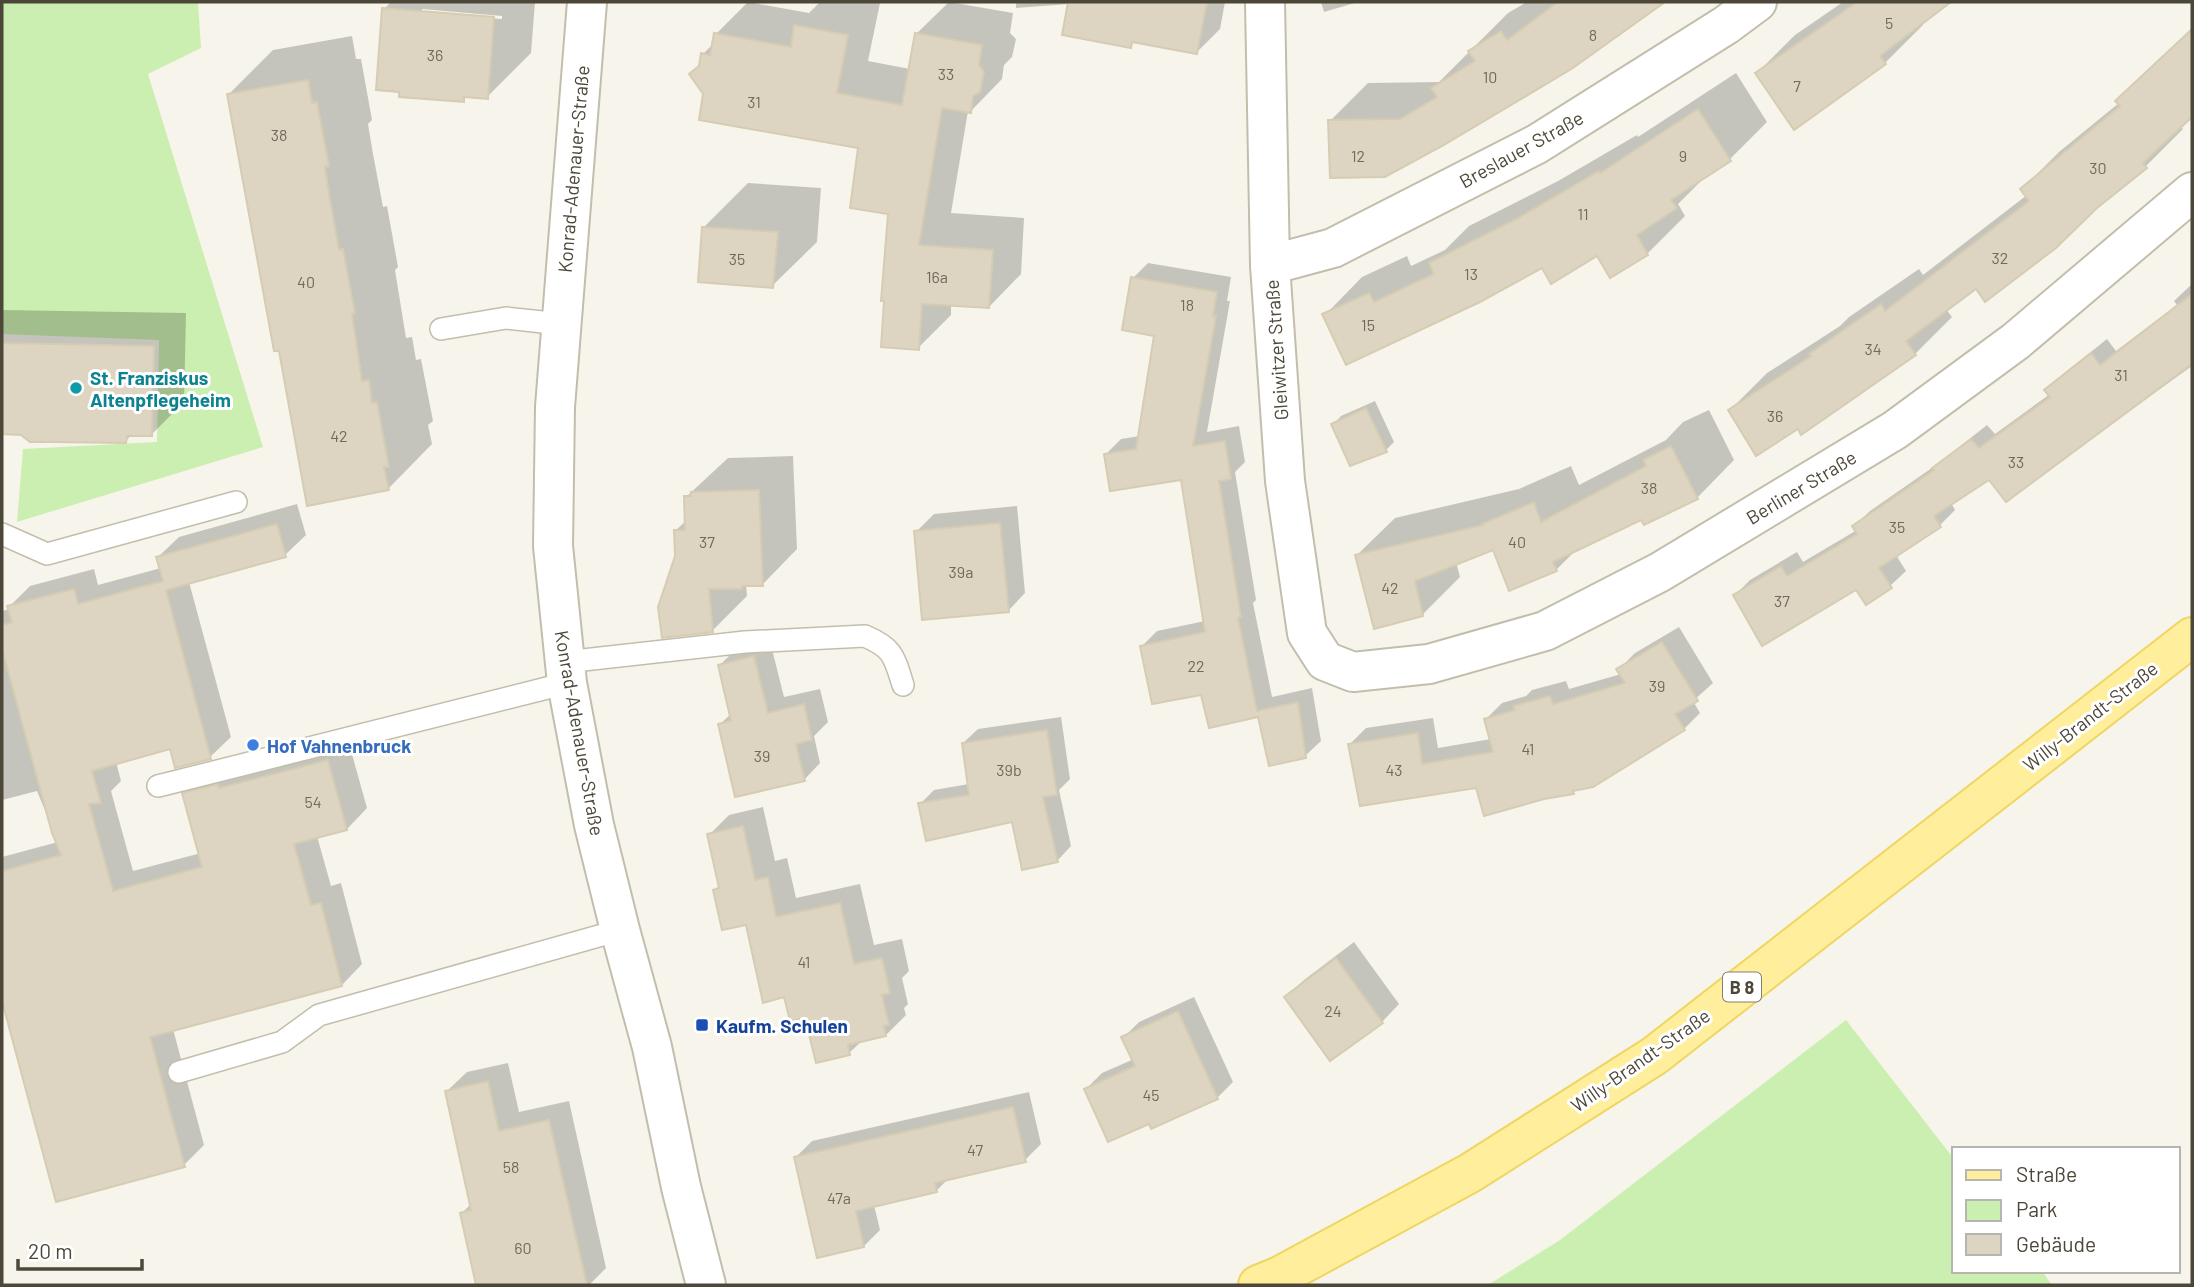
<svg xmlns="http://www.w3.org/2000/svg" width="2194" height="1287" font-family="Barlow,sans-serif">
  <style>
    .green { fill: #cbeeb1 }
    .shadow { fill: #0003; fill-rule: evenodd }
    .building { fill: #ddd5c2; stroke: #d5ccb2; stroke-width: 2 }
    .lines { fill: none; stroke-linecap: round; stroke-linejoin: round }
    .lane-casing { stroke: #c3beac; stroke-width: 24 }
    .street-casing { stroke: #c3beac; stroke-width: 42 }
    .primary-casing { stroke: #efd561; stroke-width: 42 }
    .lane { stroke: #fff; stroke-width: 21 }
    .street { stroke: #fff; stroke-width: 38 }
    .primary { stroke: #ffef9c; stroke-width: 38 }
    .culture-dot { fill: #0f9aa8; stroke: #fff; stroke-width: 2.5 }
    .shop-dot { fill: #3f7fe0; stroke: #fff; stroke-width: 2.5 }
    .transit-dot { fill: #1a4fb4; stroke: #fff; stroke-width: 2.5 }
    .labels { text-anchor: middle; dominant-baseline: central; stroke-width: 6; stroke-linejoin: round; paint-order: stroke }
    .number-label { font-size: 16px; fill: #706a5a }
    .shield { fill: #fff; stroke: #827e74; stroke-width: 2 }
    .shield-label { font-size: 18px; font-weight: bold; fill: #4c4738 }
    .street-label { font-size: 19px; fill: #4c4738; stroke: #fff }
    .culture-label { font-size: 19px; font-weight: bold; fill: #0d838f; stroke: #fff; text-anchor: start }
    .shop-label { font-size: 19px; font-weight: bold; fill: #366cbe; stroke: #fff; text-anchor: start }
    .transit-label { font-size: 19px; font-weight: bold; fill: #164399; stroke: #fff; text-anchor: start }
  </style>
  <rect width="100%" height="100%" fill="#f7f5eb"/>
  <!-- green -->
  <g class="green">
    <polygon points="2,2 198,2 201,48 148,74 263,447 17,522 23,449 157,442 159,340 2,334"/>
    <polygon points="1846,1020 1954,1159 1954,1271 2042,1271 2052,1285 1488,1285 1560,1240"/>
  </g>
  <!-- shadow -->
  <g class="shadow">
    <path d="M391,2H535L531,53L487,97L467,96L463,100L384,9ZM422,9L502,16V19L422,13Z"/>
    <polygon points="748,2 809,13 820,2 880,3 868,61 910,69 916,34 949,2 1013,13 1010,33 1016,39 1012,57 1004,65 1002,79 970,112 968,111 951,213 1024,218 1021,274 989,307 951,304 951,315 918,348 890,213 860,147 705,94 691,74 701,64 703,54 715,42 716,34"/>
    <polygon points="1016,2 1225,2 1220,29 1197,52 1135,41 1130,46 1069,4 1016,8"/>
    <polygon points="1321,2 1358,2 1324,12"/>
    <polygon points="1527,2 1544,2 1545,4 1548,2 1662,2 1572,67 1443,144 1330,121 1368,83 1439,82 1508,13"/>
    <polygon points="1843,2 1949,2 1922,22 1923,25 1885,63 1794,127 1757,73 1795,35"/>
    <polygon points="2192,29 2192,115 2180,126 2183,129 2146,166 2096,207 1976,287 1946,309 1952,317 1915,354 1798,427 1730,410 1767,373 1840,326 1849,317 1919,269 1923,275 2027,195 2022,189 2059,152 2119,103 2117,101"/>
    <polygon points="352,36 356,59 361,59 372,120 368,124 373,154 383,207 387,206 398,267 395,270 406,338 412,337 416,360 421,359 433,421 428,425 432,444 388,489 280,349 229,94 273,50"/>
    <polygon points="1736,73 1767,122 1730,159 1710,172 1678,204 1685,216 1647,254 1598,254 1325,315 1362,277 1407,256 1411,266 1445,250 1469,226 1558,181 1637,135 1638,137"/>
    <polygon points="748,183 821,188 817,242 772,286 703,228"/>
    <polygon points="1148,263 1231,277 1227,301 1230,301 1207,432 1239,426 1245,462 1235,472 1256,600 1253,603 1272,697 1312,688 1321,741 1305,756 1259,715 1203,693 1142,646 1157,631 1205,621 1182,478 1106,454 1121,439 1140,436 1156,335 1133,278"/>
    <polygon points="2192,284 2192,366 2100,432 2099,430 1990,478 1951,503 1955,510 1940,525 1896,555 1906,571 1890,586 1735,595 1750,580 1797,552 1803,562 1857,530 1854,526 1870,511 1939,463 1987,425 1995,434 2050,394 2047,390 2062,375 2107,339 2116,351 2177,305 2174,301"/>
    <polygon points="2,310 186,313 184,402 151,435 132,434 126,441 32,440 4,429 2,432"/>
    <polygon points="1375,401 1394,442 1386,450 1333,425 1341,416"/>
    <polygon points="1709,410 1734,460 1697,498 1642,517 1578,548 1556,570 1493,547 1456,562 1460,577 1422,615 1357,555 1395,518 1519,489 1571,466 1579,485 1666,440 1683,422"/>
    <polygon points="793,456 797,549 763,584 746,584 747,596 712,631 676,557 675,531 687,520 686,497 728,458"/>
    <polygon points="297,504 306,535 285,555 189,582 231,737 210,757 172,747 116,762 121,781 111,791 133,871 201,853 184,794 205,773 348,740 367,808 347,829 317,836 331,886 341,883 362,964 342,985 173,1029 204,1145 184,1165 57,1200 2,994 2,857 58,842 37,791 2,800 2,611 10,609 9,607 30,586 94,569 98,585 161,568 158,557 179,537"/>
    <polygon points="1017,506 1025,593 1008,611 916,532 934,514"/>
    <polygon points="1679,627 1713,683 1693,701 1700,713 1684,729 1573,792 1544,798 1477,786 1350,744 1366,728 1433,718 1438,748 1491,739 1486,719 1502,703 1526,696 1532,690 1566,681 1569,689 1621,674 1618,670 1635,653"/>
    <polygon points="770,641 784,697 820,689 828,722 814,736 820,763 804,780 720,724 731,714 720,665 736,649"/>
    <polygon points="1061,717 1070,779 1059,790 1071,846 1057,861 1013,820 920,804 934,790 969,784 963,743 978,729"/>
    <polygon points="763,807 775,861 787,858 796,898 860,884 874,945 902,939 909,971 902,978 908,1004 904,1008 906,1015 886,1035 863,1040 849,1053 785,995 747,923 715,890 720,885 709,835 729,815"/>
    <polygon points="1354,942 1399,1004 1382,1022 1286,997 1304,980"/>
    <polygon points="1194,997 1233,1082 1217,1098 1150,1121 1086,1089 1102,1073 1134,1059 1124,1037 1139,1022"/>
    <polygon points="508,1063 519,1112 569,1101 606,1268 589,1285 496,1285 495,1278 462,1213 471,1204 447,1091 467,1072"/>
    <polygon points="1029,1092 1041,1144 1025,1160 949,1178 936,1191 874,1205 880,1230 864,1246 796,1157 812,1141"/>
  </g>
  <!-- building -->
  <g class="building">
    <polygon points="1068,2 1207,2 1197,54 1132,42 1131,48 1062,35"/>
    <polygon points="1558,2 1665,2 1573,68 1444,145 1385,177 1330,178 1328,120 1400,119 1437,97 1431,88 1475,61 1468,51 1501,31 1507,40"/>
    <polygon points="1857,2 1951,2 1880,56 1886,64 1794,130 1755,73"/>
    <polygon points="382,8 494,17 488,99 464,97 464,102 399,97 399,92 376,90"/>
    <polygon points="794,25 848,35 837,93 902,105 915,33 982,45 979,65 984,72 980,92 973,96 971,113 942,108 919,245 993,250 989,308 922,304 919,350 881,347 884,301 881,301 888,214 850,208 858,148 699,120 703,94 689,74 699,66 701,53 710,55 714,33 791,47"/>
    <polygon points="2192,29 2192,117 2143,163 2147,168 2097,208 2056,248 1985,302 1976,289 1906,341 1916,355 1801,435 1798,429 1756,456 1728,410 1811,356 1809,354 1881,304 1885,311 2029,201 2020,189 2120,106 2115,101"/>
    <polygon points="308,80 312,103 317,102 329,166 325,167 330,199 339,250 343,249 355,313 352,314 362,381 369,380 372,403 377,402 389,467 384,467 389,490 307,506 279,351 274,351 227,94"/>
    <polygon points="1698,109 1731,161 1671,200 1677,208 1637,235 1648,255 1610,278 1597,256 1551,284 1542,268 1480,302 1346,365 1322,314 1369,293 1374,302 1434,274 1429,263 1518,218 1599,171 1600,173"/>
    <polygon points="702,227 778,232 773,288 698,282"/>
    <polygon points="1131,277 1217,292 1213,316 1216,316 1193,446 1225,441 1231,479 1219,481 1241,617 1238,618 1257,711 1298,702 1306,758 1269,766 1258,717 1209,728 1201,695 1152,704 1140,646 1205,632 1181,480 1110,491 1104,454 1136,449 1154,336 1122,330"/>
    <polygon points="2192,294 2192,364 2006,502 1989,480 1934,516 1941,527 1879,568 1892,588 1866,605 1856,590 1762,646 1733,595 1781,566 1787,576 1857,534 1852,526 1934,470 1932,468 1971,439 1979,448 2050,397 2044,390 2091,353 2100,365"/>
    <polygon points="2,343 154,346 152,436 127,436 126,443 52,442 30,442 21,435 2,434"/>
    <polygon points="1366,408 1387,452 1350,466 1331,424"/>
    <polygon points="1671,446 1698,499 1644,525 1641,520 1553,562 1557,571 1509,591 1493,550 1415,581 1423,616 1374,629 1355,555 1483,525 1482,524 1534,502 1541,522 1646,466 1643,460"/>
    <polygon points="759,490 763,586 742,586 742,589 709,589 713,632 662,638 658,607 675,556 674,530 685,530 684,496 691,496 691,492"/>
    <polygon points="1000,523 1009,612 922,620 914,531"/>
    <polygon points="277,524 286,557 166,590 211,759 175,768 170,749 92,771 101,803 89,804 113,891 202,867 182,793 218,784 219,788 328,760 347,830 294,844 311,905 321,903 342,986 150,1037 185,1167 56,1202 2,1001 2,871 61,855 52,833 2,649 2,625 12,622 7,606 74,589 78,604 163,581 156,557"/>
    <polygon points="1662,642 1698,701 1675,714 1685,730 1593,787 1573,791 1574,794 1544,799 1484,816 1476,788 1360,806 1348,744 1418,733 1422,764 1493,752 1484,719 1515,710 1513,706 1550,696 1553,704 1625,683 1616,669"/>
    <polygon points="754,656 768,713 804,704 812,740 796,744 805,781 735,797 718,724 731,721 718,665"/>
    <polygon points="1047,730 1057,795 1043,797 1058,862 1022,870 1012,822 926,841 918,803 969,795 962,743"/>
    <polygon points="743,826 755,880 768,877 776,917 840,903 854,964 882,958 890,993 882,995 889,1025 884,1026 886,1036 848,1045 850,1055 816,1063 805,1018 790,1021 784,997 763,1003 746,925 722,930 713,890 719,888 707,834"/>
    <polygon points="1336,958 1383,1023 1330,1061 1284,997"/>
    <polygon points="1178,1011 1218,1099 1151,1129 1149,1124 1108,1142 1084,1089 1135,1066 1121,1037"/>
    <polygon points="488,1081 499,1131 549,1120 587,1285 476,1285 460,1213 471,1210 445,1091"/>
    <polygon points="1013,1107 1026,1162 935,1183 937,1192 856,1211 864,1247 817,1258 794,1157"/>
  </g>
  <g class="lines">
    <defs>
      <g id="lane">
        <polyline points="441,329 506,318 561,324"/>
        <polyline points="2,534 47,554 236,502"/>
        <path d="M565,662L745,642L865,636C893,648 894,656 903,685"/>
        <polyline points="158,786 567,683"/>
        <polyline points="179,1072 282,1042 319,1015 620,930"/>
      </g>
      <g id="street">
        <polyline points="587,2 555,407 553,546 567,683 594,825 620,930 652,1047 681,1187 706,1285"/>
        <polyline points="1265,2 1270,265 1285,481 1307,633 1325,661 1353,672 1429,664 1545,631 1660,572 1895,430 2016,341 2192,192"/>
        <polyline points="1270,265 1333,248 1537,144 1726,25 1757,2"/>
      </g>
      <polyline id="primary" points="1258,1285 1280,1276 1470,1173 1654,1056 2192,637"/>
    </defs>
    <!-- lane casing -->
    <use href="#lane" class="lane-casing"/>
    <!-- street casing -->
    <use href="#street" class="street-casing"/>
    <!-- primary casing -->
    <use href="#primary" class="primary-casing"/>
    <!-- lane -->
    <use href="#lane" class="lane"/>
    <!-- street -->
    <use href="#street" class="street"/>
    <!-- primary -->
    <use href="#primary" class="primary"/>
  </g>
  <!-- markers -->
  <circle class="culture-dot" cx="76" cy="388" r="7"/>
  <circle class="shop-dot" cx="253" cy="745" r="7"/>
  <rect class="transit-dot" x="695" y="1018" width="14" height="14" rx="3.5"/>
  <g class="labels">
    <!-- number labels -->
    <g class="number-label">
      <text x="1889" y="22">5</text>
      <text x="1593" y="34">8</text>
      <text x="435" y="54">36</text>
      <text x="946" y="73">33</text>
      <text x="1490" y="76">10</text>
      <text x="1797" y="85">7</text>
      <text x="754" y="101">31</text>
      <text x="279" y="134">38</text>
      <text x="1358" y="155">12</text>
      <text x="1683" y="155">9</text>
      <text x="2098" y="167">30</text>
      <text x="1583" y="213">11</text>
      <text x="2000" y="257">32</text>
      <text x="737" y="258">35</text>
      <text x="1471" y="273">13</text>
      <text x="937" y="276">16a</text>
      <text x="306" y="281">40</text>
      <text x="1187" y="304">18</text>
      <text x="1368" y="324">15</text>
      <text x="1873" y="348">34</text>
      <text x="2121" y="374">31</text>
      <text x="1775" y="415">36</text>
      <text x="339" y="435">42</text>
      <text x="2016" y="461">33</text>
      <text x="1649" y="487">38</text>
      <text x="1897" y="526">35</text>
      <text x="707" y="541">37</text>
      <text x="1517" y="541">40</text>
      <text x="961" y="571">39a</text>
      <text x="1390" y="587">42</text>
      <text x="1782" y="600">37</text>
      <text x="1196" y="665">22</text>
      <text x="1657" y="685">39</text>
      <text x="1528" y="748">41</text>
      <text x="762" y="755">39</text>
      <text x="1009" y="769">39b</text>
      <text x="1394" y="769">43</text>
      <text x="313" y="801">54</text>
      <text x="804" y="961">41</text>
      <text x="1333" y="1010">24</text>
      <text x="1151" y="1094">45</text>
      <text x="975" y="1149">47</text>
      <text x="511" y="1166">58</text>
      <text x="839" y="1197">47a</text>
      <text x="523" y="1247">60</text>
    </g>
    <!-- shield labels -->
    <rect class="shield" x="1723" y="972.5" width="38" height="29" rx="5"/>
    <g class="shield-label">
      <text x="1742" y="987">B 8</text>
    </g>
    <!-- street labels -->
    <g class="street-label">
      <text transform="translate(1521 149) rotate(-29)">Breslauer Straße</text>
      <text transform="translate(573 169) rotate(-85)">Konrad-Adenauer-Straße</text>
      <text transform="translate(1276 350) rotate(-94)">Gleiwitzer Straße</text>
      <text transform="translate(1801 487) rotate(-31)">Berliner Straße</text>
      <text transform="translate(2090 716) rotate(-38)">Willy-Brandt-Straße</text>
      <text transform="translate(580 733) rotate(80)">Konrad-Adenauer-Straße</text>
      <text transform="translate(1640 1060) rotate(-35)">Willy-Brandt-Straße</text>
    </g>
    <!-- culture labels -->
    <g class="culture-label">
      <text x="90" y="377">St. Franziskus<tspan x="90" dy="22">Altenpflegeheim</tspan></text>
    </g>
    <!-- shop labels -->
    <g class="shop-label">
      <text x="267" y="745">Hof Vahnenbruck</text>
    </g>
    <!-- transit labels -->
    <g class="transit-label">
      <text x="716" y="1025">Kaufm. Schulen</text>
    </g>
  </g>
  <!-- border -->
  <rect width="2194" height="1287" fill="none" stroke="#4c4738" stroke-width="7"/>
  <!-- legend -->
  <rect x="1952" y="1147" width="228" height="126" fill="#ffffff" stroke="#b7b5af" stroke-width="2"/>
  <rect x="1966" y="1170" width="35" height="10" fill="#ffef9c" stroke="#b7b5af" stroke-width="2"/>
  <text x="2016" y="1182" font-size="21" fill="#4c4738">Straße</text>
  <rect x="1966" y="1200" width="35" height="21" fill="#cbeeb1" stroke="#b7b5af" stroke-width="2"/>
  <text x="2016" y="1217" font-size="21" fill="#4c4738">Park</text>
  <rect x="1966" y="1234" width="35" height="21" fill="#ddd5c2" stroke="#b7b5af" stroke-width="2"/>
  <text x="2016" y="1252" font-size="21" fill="#4c4738">Gebäude</text>
  <!-- scale -->
  <path d="M18 1259v10h124v-10" fill="none" stroke="#4c4738" stroke-width="3.5"/>
  <text x="28" y="1259" font-size="21" fill="#4c4738" stroke="#ffffff" stroke-width="5" paint-order="stroke">20 m</text>
</svg>
